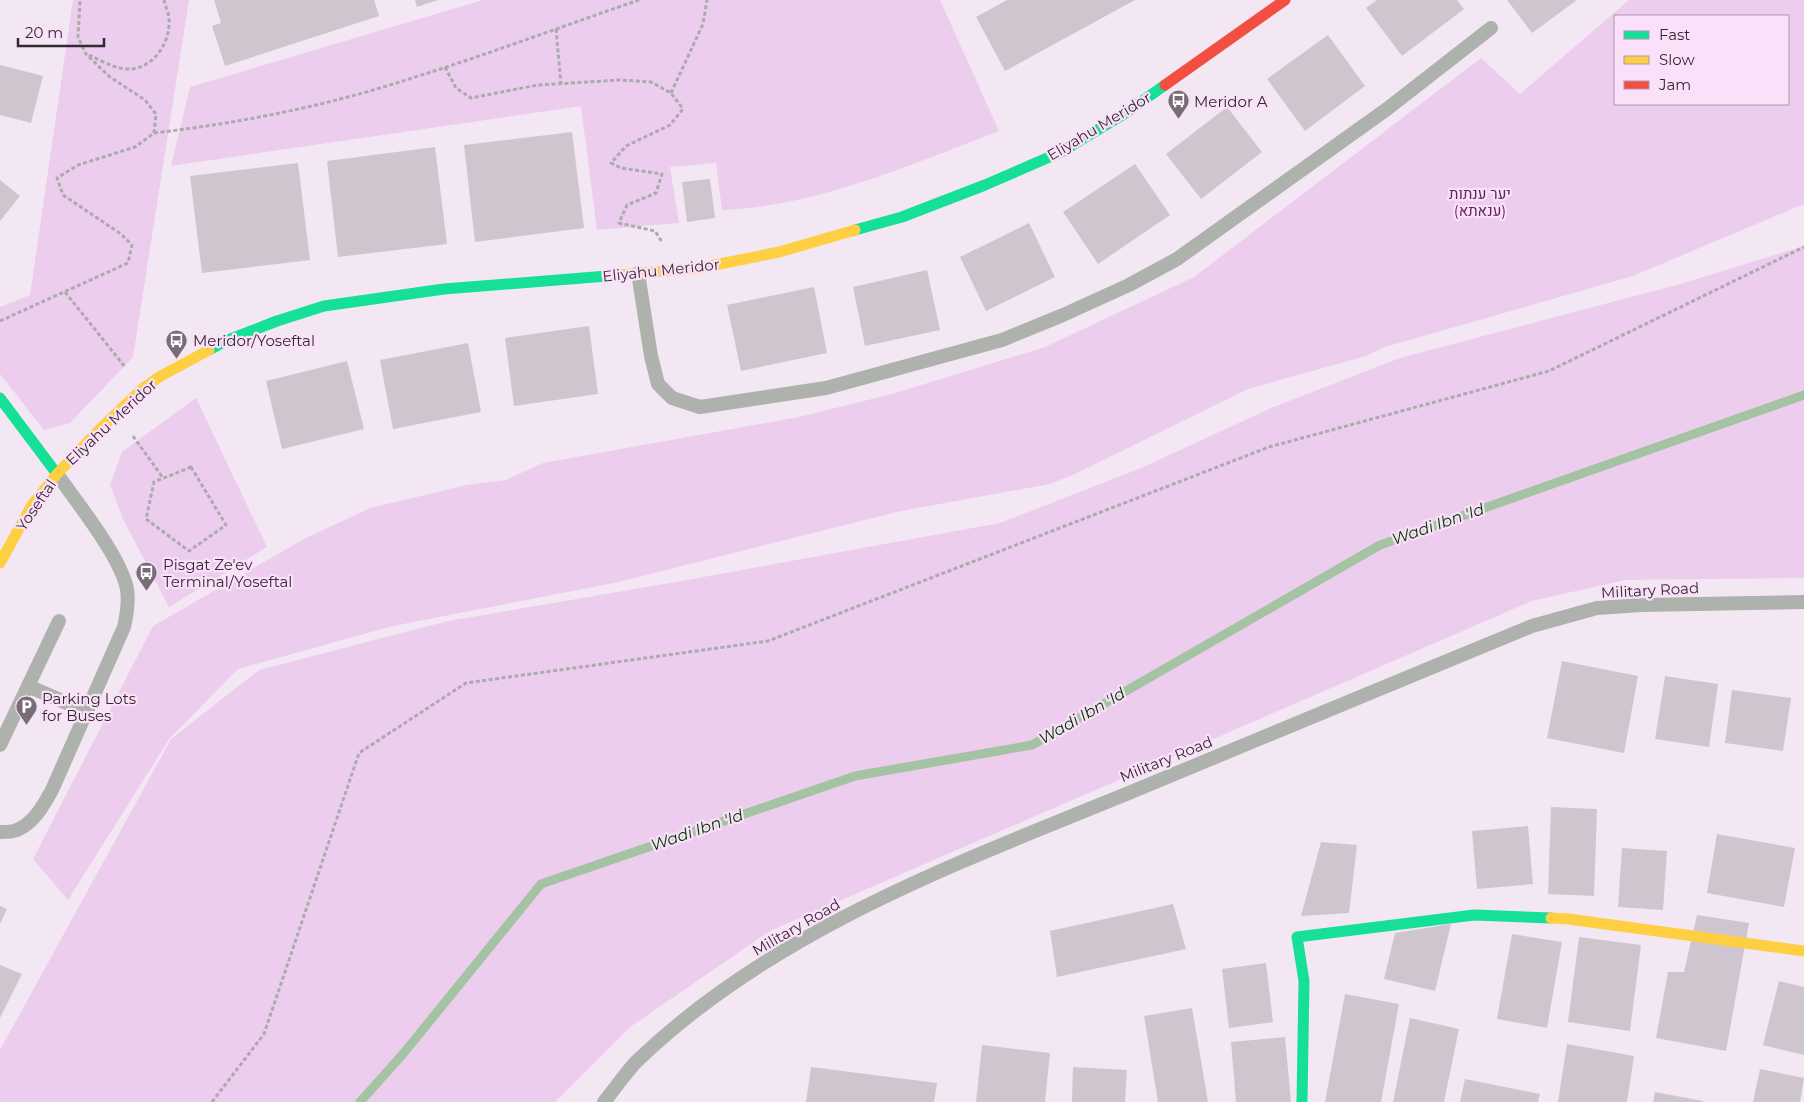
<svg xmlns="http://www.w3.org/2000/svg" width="1804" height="1102" font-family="Montserrat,Heebo,sans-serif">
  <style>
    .green { fill: #edcded; fill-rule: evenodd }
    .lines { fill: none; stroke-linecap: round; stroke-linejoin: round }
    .stream { stroke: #a3c3a2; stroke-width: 9 }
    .building { fill: #cfc5cf }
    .path { stroke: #ababab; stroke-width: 3; stroke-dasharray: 4 2.5; stroke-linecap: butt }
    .lane { stroke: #adb2ad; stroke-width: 14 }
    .fast { stroke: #16e098; stroke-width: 11 }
    .slow { stroke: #ffcf43; stroke-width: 11 }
    .jam { stroke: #f24e42; stroke-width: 11 }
    .labels { text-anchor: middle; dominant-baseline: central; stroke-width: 4.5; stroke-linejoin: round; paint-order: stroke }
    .poi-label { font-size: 15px; fill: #332933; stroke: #fae1f9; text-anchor: start }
    .street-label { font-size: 15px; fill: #332933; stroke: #fae1f9 }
    .park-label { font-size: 15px; fill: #5f2261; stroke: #fae1f9 }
    .water-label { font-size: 16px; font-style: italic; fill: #003703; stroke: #fae1f9 }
  </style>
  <rect width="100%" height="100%" fill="#f4e7f4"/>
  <!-- green -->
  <g class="green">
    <polygon points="73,0 189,0 133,357 70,423 44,430 0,374 0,307 30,295"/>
    <path d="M483,0H940L999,131C910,165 818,206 722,210L716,163L670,167L679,223L597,230L581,106L171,166L190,87Z"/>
    <path d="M1629,0H1804V204L1633,276L1385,347L1366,356L1248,389L1075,474L1050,484L901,511L614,583L393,626L238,669L170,738L68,900L33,859L153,626L304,539L370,508L467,485L506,480L543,463L799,417L892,394L1045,347L1194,277L1481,58L1520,94ZM1615,16H1788V104H1615Z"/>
    <polygon points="1804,246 1804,578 1625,580 1532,601 770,931 630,1027 555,1102 0,1102 0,1050 171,739 259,670 448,621 670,583 1000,523 1141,468 1271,408 1400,358 1684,283"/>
    <polygon points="196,398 267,547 169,607 123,519 110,485 122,452"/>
  </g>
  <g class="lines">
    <!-- stream -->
    <polyline class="stream" points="360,1102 403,1054 541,884 855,776 1032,745 1380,545 1804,395"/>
  </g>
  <!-- building -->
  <g class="building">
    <polygon points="214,0 374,0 379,16 225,66 212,26 221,23"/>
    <polygon points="415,0 438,0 417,7"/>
    <polygon points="1007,0 1135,0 1005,71 976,17"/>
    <polygon points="1377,0 1457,0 1464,9 1402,56 1366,8"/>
    <polygon points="1507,0 1577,0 1532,33"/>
    <polygon points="1328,35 1365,86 1305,131 1267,79"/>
    <polygon points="0,65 43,76 31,123 0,115"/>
    <polygon points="1227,107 1262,152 1201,199 1166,154"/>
    <polygon points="572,132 584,228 475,242 464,145"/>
    <polygon points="435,147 447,244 338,257 327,161"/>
    <polygon points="298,163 310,260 202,273 190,176"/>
    <polygon points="1135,164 1170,215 1098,264 1063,212"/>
    <polygon points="710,179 715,218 687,222 682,182"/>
    <polygon points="0,180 20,196 0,221"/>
    <polygon points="1029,223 1055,277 986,311 960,257"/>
    <polygon points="927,270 940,330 865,346 853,287"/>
    <polygon points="814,287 827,353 741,371 727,305"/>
    <polygon points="589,326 598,394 514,406 505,338"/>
    <polygon points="468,343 481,412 393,429 380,360"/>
    <polygon points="347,361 364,429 282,449 266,381"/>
    <polygon points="1562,661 1638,676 1624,753 1547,738"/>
    <polygon points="1665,676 1718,684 1709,747 1655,739"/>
    <polygon points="1732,690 1791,698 1783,751 1725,743"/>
    <polygon points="1551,807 1597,809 1594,896 1548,894"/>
    <polygon points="1528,826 1533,884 1477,889 1472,831"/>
    <polygon points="1717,834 1795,848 1784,907 1707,893"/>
    <polygon points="1321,842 1357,845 1349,913 1301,916"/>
    <polygon points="1622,848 1667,851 1663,910 1618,907"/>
    <polygon points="1173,904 1186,949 1057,977 1050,931"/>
    <polygon points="0,906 7,909 0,924"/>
    <polygon points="1697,915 1749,923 1726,1051 1656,1038 1668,972 1684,972"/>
    <polygon points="1451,924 1435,991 1384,979 1395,933"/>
    <polygon points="1512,934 1562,942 1547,1028 1497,1019"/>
    <polygon points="1579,937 1641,945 1630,1031 1568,1022"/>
    <polygon points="1266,963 1273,1022 1229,1028 1222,969"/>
    <polygon points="0,965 22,974 0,1018"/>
    <polygon points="1779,981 1804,987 1804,1055 1763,1045"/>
    <polygon points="1345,994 1399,1004 1381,1102 1325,1102"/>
    <polygon points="1192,1008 1208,1102 1158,1102 1144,1016"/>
    <polygon points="1410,1018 1459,1029 1444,1102 1393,1102"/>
    <polygon points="1285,1037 1291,1102 1236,1102 1231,1042"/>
    <polygon points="1567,1044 1634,1056 1627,1102 1558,1102"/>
    <polygon points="982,1045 1050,1053 1045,1102 976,1102"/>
    <polygon points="811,1067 937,1083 934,1102 806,1102"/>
    <polygon points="1073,1067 1127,1070 1125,1102 1072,1102"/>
    <polygon points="1760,1069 1804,1078 1800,1102 1753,1102"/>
    <polygon points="1465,1079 1540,1094 1538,1102 1460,1102"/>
    <polygon points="1655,1092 1703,1101 1703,1102 1653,1102"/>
  </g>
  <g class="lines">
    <!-- path -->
    <g class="path">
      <polyline points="556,29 561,84"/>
      <path d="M89,55C100,60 113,68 126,69C152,71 171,43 169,19C169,13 165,6 164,0"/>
      <polyline points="445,67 456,88 471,98 538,85 620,80 651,82 671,93 683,109 670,125 626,146 611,163 621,168 662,174 656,193 627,205 619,223 655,231 662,242"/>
      <polyline points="671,93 703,24 707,0"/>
      <path d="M154,133C240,123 326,106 409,79C486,55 563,26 639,0"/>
      <polyline points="65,292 125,367"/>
      <polyline points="0,321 128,263 132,245 121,234 63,195 57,178 78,165 135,147 154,133 156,114 145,100 110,77 86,54 78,37 80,0"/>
      <polyline points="133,436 163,478"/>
      <polygon points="191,467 226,525 189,551 146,519 154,482"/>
      <polyline points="212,1102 264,1034 359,753 466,683 768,641 1269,447 1549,371 1804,247"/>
    </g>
    <!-- lane -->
    <g class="lane">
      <polyline points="638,273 651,356 658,384 672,398 700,407 826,388 1002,340 1063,315 1129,285 1177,259 1387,109 1491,28"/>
      <polyline points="28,686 87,712"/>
      <polyline points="0,745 59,621"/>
      <path d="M0,832C5,832 12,832 17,830C34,823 43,806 52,790L124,627C127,614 129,602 127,589C120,555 77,503 57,474"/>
      <path d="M604,1102C615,1089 625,1073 637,1061C774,929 958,863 1131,792C1264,737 1398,681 1532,626L1597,608L1642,605L1804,602"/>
    </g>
    <!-- fast -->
    <g class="fast">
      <polyline points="855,230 902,217 985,185 1061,152 1124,114 1165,85"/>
      <polyline points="209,350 228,340 277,321 324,306 444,289 607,276"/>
      <polyline points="0,398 57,474"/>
      <polyline points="1302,1102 1304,981 1297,937 1474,915 1551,918"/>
    </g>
    <!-- slow -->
    <g class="slow">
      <polyline points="607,276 700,268 779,252 855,230"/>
      <polyline points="0,563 32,505 57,474 100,429 142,389 159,377 209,350"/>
      <polyline points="1551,918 1568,919 1804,951"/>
    </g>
    <!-- jam -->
    <polyline class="jam" points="1165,85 1285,0"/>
  </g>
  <!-- icons -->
  <defs>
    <symbol id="bus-pin" viewBox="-11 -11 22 30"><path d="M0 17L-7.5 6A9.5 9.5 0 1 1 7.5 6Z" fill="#776c77" stroke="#fae1f9"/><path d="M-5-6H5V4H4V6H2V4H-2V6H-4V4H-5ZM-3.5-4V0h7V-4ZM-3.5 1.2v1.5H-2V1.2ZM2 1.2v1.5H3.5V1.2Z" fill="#fff"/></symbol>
    <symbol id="parking-pin" viewBox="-11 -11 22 30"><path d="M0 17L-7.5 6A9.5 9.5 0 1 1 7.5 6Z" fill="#776c77" stroke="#fae1f9"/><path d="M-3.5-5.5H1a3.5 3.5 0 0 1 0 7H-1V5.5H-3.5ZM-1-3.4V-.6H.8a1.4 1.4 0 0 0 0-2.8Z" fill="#fff"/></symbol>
  </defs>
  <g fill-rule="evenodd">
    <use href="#bus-pin" x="1166" y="88" width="25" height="34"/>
    <use href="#bus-pin" x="164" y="328" width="25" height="34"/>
    <use href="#bus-pin" x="134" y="560" width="25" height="34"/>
    <use href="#parking-pin" x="14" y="694" width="25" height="34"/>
  </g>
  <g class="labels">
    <!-- poi labels -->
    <g class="poi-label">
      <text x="1194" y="101">Meridor A</text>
      <text x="193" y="340">Meridor/Yoseftal</text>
      <text x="163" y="564">Pisgat Ze'ev<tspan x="163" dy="17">Terminal/Yoseftal</tspan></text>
      <text x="42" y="698">Parking Lots<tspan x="42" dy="17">for Buses</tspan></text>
    </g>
    <!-- street labels -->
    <g class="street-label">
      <text transform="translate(1099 126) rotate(-31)">Eliyahu Meridor</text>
      <text transform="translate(661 270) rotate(-6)">Eliyahu Meridor</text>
      <text transform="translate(111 422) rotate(-43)">Eliyahu Meridor</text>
      <text transform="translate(36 505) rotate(-56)">Yoseftal</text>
      <text transform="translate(1650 590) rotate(-3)">Military Road</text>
      <text transform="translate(1166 759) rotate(-22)">Military Road</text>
      <text transform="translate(796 927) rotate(-30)">Military Road</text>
    </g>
    <!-- park labels -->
    <g class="park-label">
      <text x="1480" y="193">יער ענתות<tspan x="1480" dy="17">(ענאתא)</tspan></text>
    </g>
    <!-- water labels -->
    <g class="water-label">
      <text transform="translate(1438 524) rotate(-19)">Wadi Ibn 'Id</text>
      <text transform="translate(1082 716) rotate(-30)">Wadi Ibn 'Id</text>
      <text transform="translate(697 830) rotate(-19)">Wadi Ibn 'Id</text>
    </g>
  </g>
  <!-- legend -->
  <rect x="1614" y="15" width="175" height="90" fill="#fae1f9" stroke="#aa97aa"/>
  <rect x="1624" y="31" width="25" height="8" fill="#16e098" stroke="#aa97aa"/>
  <text x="1659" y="40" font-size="15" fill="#332933">Fast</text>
  <rect x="1624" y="56" width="25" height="8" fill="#ffcf43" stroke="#aa97aa"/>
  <text x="1659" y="65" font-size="15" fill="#332933">Slow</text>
  <rect x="1624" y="81" width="25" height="8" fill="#f24e42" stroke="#aa97aa"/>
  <text x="1659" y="90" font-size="15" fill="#332933">Jam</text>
  <!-- scale -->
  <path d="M18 38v8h86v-8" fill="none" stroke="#332933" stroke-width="2.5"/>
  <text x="25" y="38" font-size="15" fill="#332933" stroke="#fae1f9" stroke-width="4" paint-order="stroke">20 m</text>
</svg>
